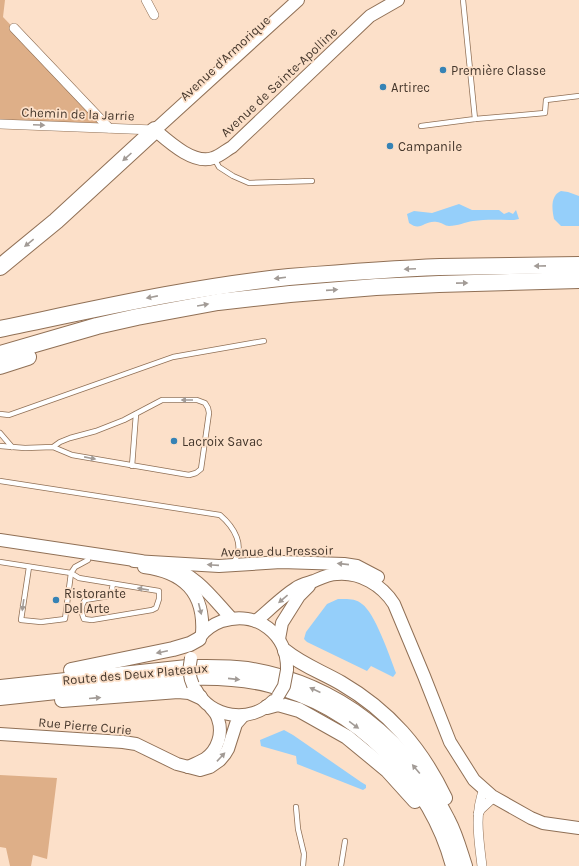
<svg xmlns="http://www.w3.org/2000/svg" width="579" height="866" font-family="Karla,sans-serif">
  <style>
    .green { fill: #deaf88 }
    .water { fill: #95cffa }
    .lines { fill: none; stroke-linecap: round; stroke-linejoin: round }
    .lane-casing { stroke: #907056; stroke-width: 6 }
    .street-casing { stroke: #907056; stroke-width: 10 }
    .secondary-casing { stroke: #907056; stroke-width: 14 }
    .primary-casing { stroke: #907056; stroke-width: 16 }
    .highway-casing { stroke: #907056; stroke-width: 18 }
    .lane { stroke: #fff; stroke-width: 4.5 }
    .street { stroke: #fff; stroke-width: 9 }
    .secondary { stroke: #fff; stroke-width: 12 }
    .primary { stroke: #fff; stroke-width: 14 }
    .highway { stroke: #fff; stroke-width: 16 }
    .secondary-bridge-casing { stroke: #907056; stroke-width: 14; stroke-linecap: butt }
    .secondary-bridge { stroke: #fff; stroke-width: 12 }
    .oneway { fill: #a29b96 }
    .poi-dot { fill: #3683b5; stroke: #fce0c9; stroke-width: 1.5 }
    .labels { text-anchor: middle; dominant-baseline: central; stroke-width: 3.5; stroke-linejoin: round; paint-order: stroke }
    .street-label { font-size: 13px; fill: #45372c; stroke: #fce0c9 }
    .poi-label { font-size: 13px; fill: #45372c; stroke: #fce0c9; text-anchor: start }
  </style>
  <rect width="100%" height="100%" fill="#fce0c9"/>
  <!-- green -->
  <g class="green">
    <polygon points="0,0 5,0 3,17 109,128 0,124"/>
    <polygon points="0,775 57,778 47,859 33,855 31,866 10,866 6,848 0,847"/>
  </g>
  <!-- water -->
  <g class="water">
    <path d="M561,191L568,192L579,196V226H561L554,219C552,209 550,196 561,191Z"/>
    <path d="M459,204L472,210H499L504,214L509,212L513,214L516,210L519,219L514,220C501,220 486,219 473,221C465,222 458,226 449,226C445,226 441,222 437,222C424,220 421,232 409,223L407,214L414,211L432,213Z"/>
    <path d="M338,599C347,599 355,598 362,604C375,613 390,657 396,673L393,677L371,666L367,671L307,642L304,639L306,632L327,604Z"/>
    <polygon points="284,730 293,735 361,782 366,785 366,788 363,790 297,764 296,756 261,746 260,740"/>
  </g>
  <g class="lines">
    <defs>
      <g id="lane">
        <polyline points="475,119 545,113 546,100 579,96"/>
        <polyline points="421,126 475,119 463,0"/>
        <polyline points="214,158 219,167 233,176 249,183 312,181"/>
        <polyline points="0,414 9,415 173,357 264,341"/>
        <polyline points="0,433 12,447"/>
        <polyline points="0,446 25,448 53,447 72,455 189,475 196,473 201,469 209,413 208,408 205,403 197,400 162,400 124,420 96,431 70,438 60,442 53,447"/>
        <polyline points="132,466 136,414"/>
        <path d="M0,481L220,515C234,527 246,546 233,563"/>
        <path d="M0,562L71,573L79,578L159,591V599L156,608L152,610L92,620L84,619C81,612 80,607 85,600L109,596L111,593L113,584"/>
        <polyline points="29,567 21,620 41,622 65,619 71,573 75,567 88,560"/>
        <polyline points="296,807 298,829 304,854 303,866"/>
        <polyline points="341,866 345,841"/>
      </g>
      <g id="street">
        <polyline points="146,0 154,15"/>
        <polyline points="14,28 109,128"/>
        <polyline points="0,124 154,130"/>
        <polyline points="478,814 481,809 494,797"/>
        <path d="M482,866C479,840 474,814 484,789"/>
      </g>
      <g id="secondary">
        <path d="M298,0L155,130C169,142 194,165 213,158C220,156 226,150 232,147L370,16L398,0"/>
        <polyline points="0,540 141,561"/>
        <polyline points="134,561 219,566 281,562 344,564 357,566 378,577"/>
        <path d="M167,565C197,576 210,595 231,618"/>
        <path d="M144,567C183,572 205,592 202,634"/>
        <path d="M256,621C268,611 283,596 296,588C301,584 308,583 314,581C321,578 329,574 337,574C360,572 382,585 394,604L424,676L450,742L474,780L492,796L531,818L543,823L579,828"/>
        <path d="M200,637C205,630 214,624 222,621C257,610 288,634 287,670"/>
        <polyline points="279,639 282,623 299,596 309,586"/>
        <path d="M196,690C210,718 251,724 273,701"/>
        <polyline points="0,734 123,742 136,744 177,764 200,770 210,767 220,760 225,754 228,749 236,724 243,716"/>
        <path d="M188,767C194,764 200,762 205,759C218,750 223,733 218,719C217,715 214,711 211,708"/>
      </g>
      <g id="primary">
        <path d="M285,651C302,665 322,672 341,683C389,711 421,748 445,798"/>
        <polyline points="71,670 173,649 190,644 199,639"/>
        <path d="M0,687L187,667C207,667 227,666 247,669C337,683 408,740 448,820C456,835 460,851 465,866"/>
        <path d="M0,698L188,678C215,677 242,678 269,685C356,706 430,780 453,866"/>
        <polyline points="62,700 178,691 189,692 200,697"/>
        <polyline points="267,707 278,704 299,710 347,737 387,770 415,801"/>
      </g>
      <g id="highway">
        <polyline points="0,267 56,221 155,130"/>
        <path d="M0,329C96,309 191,287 289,277C339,273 389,269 440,267C486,266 533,266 579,265"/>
        <polyline points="0,354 97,326 137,317 218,302 290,294 376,287 439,284 579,280"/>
        <polyline points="0,366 28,357"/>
      </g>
    </defs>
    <!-- lane casing -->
    <use href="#lane" class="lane-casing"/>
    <!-- street casing -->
    <use href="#street" class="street-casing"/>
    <!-- secondary casing -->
    <use href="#secondary" class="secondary-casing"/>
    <!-- primary casing -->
    <use href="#primary" class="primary-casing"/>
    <!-- highway casing -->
    <use href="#highway" class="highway-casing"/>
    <!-- lane -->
    <use href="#lane" class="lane"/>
    <!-- street -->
    <use href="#street" class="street"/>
    <!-- secondary -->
    <use href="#secondary" class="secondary"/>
    <!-- primary -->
    <use href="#primary" class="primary"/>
    <!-- highway -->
    <use href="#highway" class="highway"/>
    <defs>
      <g id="secondary-bridge">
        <path d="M191,658C189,667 189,677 193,685"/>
        <polyline points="278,696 284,686 287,670"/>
      </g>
    </defs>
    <!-- secondary-bridge casing -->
    <use href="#secondary-bridge" class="secondary-bridge-casing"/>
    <!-- secondary-bridge -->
    <use href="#secondary-bridge" class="secondary-bridge"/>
  </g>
  <!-- one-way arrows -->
  <defs><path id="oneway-solid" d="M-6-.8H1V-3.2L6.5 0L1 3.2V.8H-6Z"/></defs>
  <g class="oneway">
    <use href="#oneway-solid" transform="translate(39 125) rotate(2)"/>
    <use href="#oneway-solid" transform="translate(127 157) rotate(138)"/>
    <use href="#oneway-solid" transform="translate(29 243) rotate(141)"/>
    <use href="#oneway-solid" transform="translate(540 266) rotate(179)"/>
    <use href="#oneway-solid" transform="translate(410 269) rotate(177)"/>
    <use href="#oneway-solid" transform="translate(280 278) rotate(173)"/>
    <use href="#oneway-solid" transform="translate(462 283) rotate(-1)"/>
    <use href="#oneway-solid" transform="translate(332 290) rotate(-4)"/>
    <use href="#oneway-solid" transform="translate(152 297) rotate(169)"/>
    <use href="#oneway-solid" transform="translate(203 305) rotate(-10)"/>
    <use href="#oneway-solid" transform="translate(187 400) rotate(180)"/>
    <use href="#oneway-solid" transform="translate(90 458) rotate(11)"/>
    <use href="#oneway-solid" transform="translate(343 564) rotate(-174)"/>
    <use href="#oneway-solid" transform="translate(213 565) rotate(-176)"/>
    <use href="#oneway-solid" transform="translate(143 589) rotate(-171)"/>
    <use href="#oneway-solid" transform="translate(283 599) rotate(140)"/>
    <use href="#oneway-solid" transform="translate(23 605) rotate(98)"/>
    <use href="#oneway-solid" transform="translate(200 609) rotate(76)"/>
    <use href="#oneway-solid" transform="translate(162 652) rotate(168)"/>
    <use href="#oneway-solid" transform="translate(234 679) rotate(6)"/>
    <use href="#oneway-solid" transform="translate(315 690) rotate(-155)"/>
    <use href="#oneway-solid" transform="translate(95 698) rotate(-5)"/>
    <use href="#oneway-solid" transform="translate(354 725) rotate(36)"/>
    <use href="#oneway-solid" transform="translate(221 757) rotate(-47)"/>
    <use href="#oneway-solid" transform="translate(416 769) rotate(-130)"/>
  </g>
  <!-- markers -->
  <g class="poi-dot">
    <circle cx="443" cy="70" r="4"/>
    <circle cx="383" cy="87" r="4"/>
    <circle cx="390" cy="146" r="4"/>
    <circle cx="174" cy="441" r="4"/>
    <circle cx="56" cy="600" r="4"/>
  </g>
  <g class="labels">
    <!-- street labels -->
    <g class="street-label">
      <text transform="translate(225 58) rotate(-43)">Avenue d'Armorique</text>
      <text transform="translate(279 82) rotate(-43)">Avenue de Sainte-Apolline</text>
      <text transform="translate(78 114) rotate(2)">Chemin de la Jarrie</text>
      <text transform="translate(277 551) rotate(-1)">Avenue du Pressoir</text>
      <text transform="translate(135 674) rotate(-5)">Route des Deux Plateaux</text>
      <text transform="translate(85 726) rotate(5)">Rue Pierre Curie</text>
    </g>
    <!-- poi labels -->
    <g class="poi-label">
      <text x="451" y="70">Première Classe</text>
      <text x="391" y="87">Artirec</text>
      <text x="398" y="146">Campanile</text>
      <text x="182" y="441">Lacroix Savac</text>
      <text x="64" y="593">Ristorante<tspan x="64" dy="15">Del Arte</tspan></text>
    </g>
  </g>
</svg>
